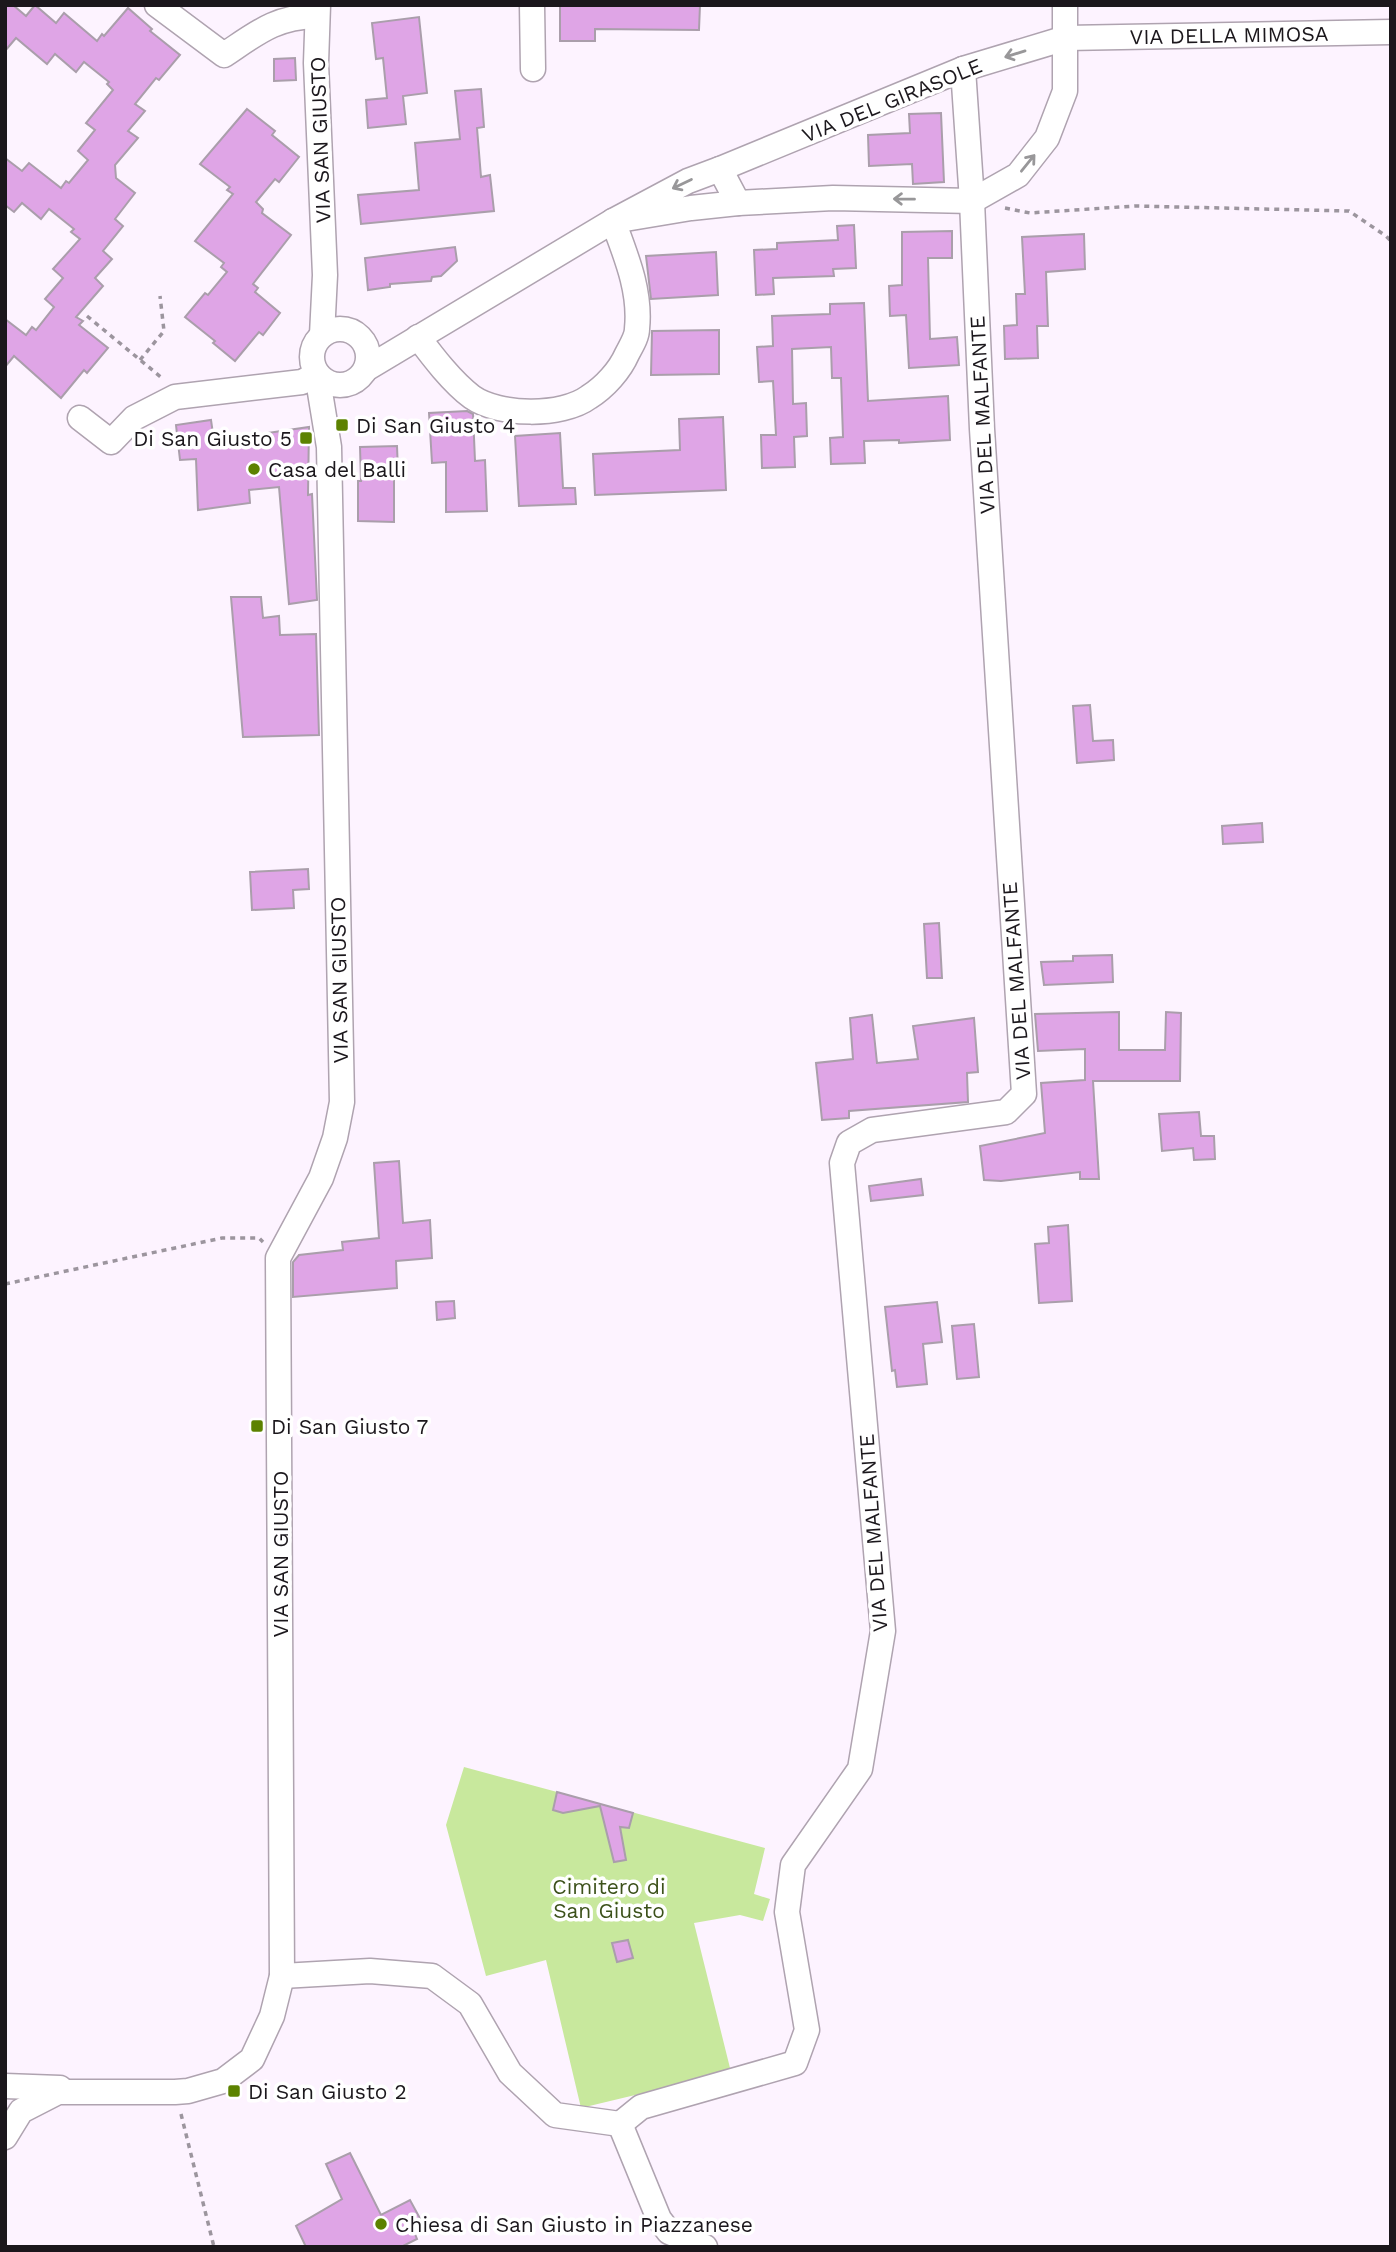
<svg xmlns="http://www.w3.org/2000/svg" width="1396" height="2252" font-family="'Work Sans',sans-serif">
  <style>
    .green { fill: #c8e89d }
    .building { fill: #dfa5e6; stroke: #aa9eab; stroke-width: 2 }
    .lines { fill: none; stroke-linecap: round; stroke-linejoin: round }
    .minor-casing { stroke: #afa3b0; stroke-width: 27 }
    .path { stroke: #9c959e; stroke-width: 3.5; stroke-dasharray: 5 5; stroke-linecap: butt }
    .minor { stroke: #fff; stroke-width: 24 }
    .oneway { stroke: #989799 }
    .poi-dot { fill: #5c8200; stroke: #fff; stroke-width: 2.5 }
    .labels { text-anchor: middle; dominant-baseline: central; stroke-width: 7; stroke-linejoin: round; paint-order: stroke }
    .street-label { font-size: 21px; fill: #1b171c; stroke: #fff }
    .poi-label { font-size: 21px; fill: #1b171c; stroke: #fff; text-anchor: start }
    .park-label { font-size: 21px; fill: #3c511a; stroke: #fff }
  </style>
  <rect width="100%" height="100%" fill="#fdf3ff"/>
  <!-- green -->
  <polygon class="green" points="464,1767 765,1848 754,1894 770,1899 763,1921 740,1915 694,1923 731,2072 581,2108 546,1960 486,1976 446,1825"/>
  <!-- building -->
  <g class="building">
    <polygon points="5,5 13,5 26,16 35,5 56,23 64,13 97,41 102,34 104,36 128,8 152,29 150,31 180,55 159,80 156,78 135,104 145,111 128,131 138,138 115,165 116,178 135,193 115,219 123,226 103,251 112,259 95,278 103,286 76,317 83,321 79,325 108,348 87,373 84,370 61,398 14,356 5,367 5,319 26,335 32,327 36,330 54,307 45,299 63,278 53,269 80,239 71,232 74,229 49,209 41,219 22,203 14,212 5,205 5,158 22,171 29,163 61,188 66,181 69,183 88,160 78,151 95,130 86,123 113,90 107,84 109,82 84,62 76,72 55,54 47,64 16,38 5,51"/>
    <polygon points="560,5 700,5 699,30 595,29 595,41 560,41"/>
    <polygon points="419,17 427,93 403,96 406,124 368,128 366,100 387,98 383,58 376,59 372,23"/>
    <polygon points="295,58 296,80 274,81 274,59"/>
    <polygon points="481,89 484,127 477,128 481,177 490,175 494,211 361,224 358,195 419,190 415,143 460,139 455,91"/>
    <polygon points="247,109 275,131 272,135 299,157 279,182 275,179 256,202 263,209 262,213 291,235 253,284 258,288 255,292 280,313 263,335 259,332 235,361 213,343 215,341 185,317 205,293 208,295 227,272 221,267 224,263 195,241 233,194 227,190 230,187 200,164"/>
    <polygon points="941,113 944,182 913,184 912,164 869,166 868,135 910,133 909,114"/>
    <polygon points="854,225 856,268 833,269 834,276 773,278 774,294 756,295 754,250 777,249 777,243 838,240 837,226"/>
    <polygon points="952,231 952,258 928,258 930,339 957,337 959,365 909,368 906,315 890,316 889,286 902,285 902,232"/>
    <polygon points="1084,234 1085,269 1046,272 1048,326 1037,326 1038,358 1005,359 1004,326 1017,325 1016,294 1025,294 1022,237"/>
    <polygon points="455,247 457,261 441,276 432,277 431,281 390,284 390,287 368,290 365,258"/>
    <polygon points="716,252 718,295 651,299 646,256"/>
    <polygon points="864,303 868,401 948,396 950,440 899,443 899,440 864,441 865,463 831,464 830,438 843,437 841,378 832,378 831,347 792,349 793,404 806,403 807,436 794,437 795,467 762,468 761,435 776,435 773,381 759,382 757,347 773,346 772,316 830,314 830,304"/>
    <polygon points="719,330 719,374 651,375 652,331"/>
    <polygon points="467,411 473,414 475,461 485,460 487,511 446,512 446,462 432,463 429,413"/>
    <polygon points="723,417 726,490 595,495 593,454 680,450 679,419"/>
    <polygon points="211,420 214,441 309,427 308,495 312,494 317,600 289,604 279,487 249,490 250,503 198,510 196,459 180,460 176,425"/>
    <polygon points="560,433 563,488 575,488 576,504 519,506 515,436"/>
    <polygon points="397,446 398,471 394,471 394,522 358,521 358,481 361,481 360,447"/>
    <polygon points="231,597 261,597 263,618 279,616 280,635 316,634 319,735 243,737"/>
    <polygon points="1090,705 1093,741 1113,740 1114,760 1077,763 1073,706"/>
    <polygon points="1262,823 1263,842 1223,844 1222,826"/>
    <polygon points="308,869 309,889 293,890 294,908 252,910 250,872"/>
    <polygon points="939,923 942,978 927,978 924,924"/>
    <polygon points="1112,955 1113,982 1044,985 1041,962 1073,961 1073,956"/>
    <polygon points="1119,1012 1119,1050 1165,1050 1166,1012 1181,1013 1180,1081 1093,1081 1099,1179 1080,1179 1080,1172 1001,1181 984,1180 980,1146 1045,1133 1041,1083 1085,1080 1085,1049 1038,1051 1035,1014"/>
    <polygon points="872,1015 877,1063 918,1059 913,1026 974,1018 978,1072 967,1073 968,1102 849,1111 849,1118 822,1120 816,1063 853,1059 850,1018"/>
    <polygon points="1199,1112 1201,1136 1214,1136 1215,1159 1194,1160 1193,1148 1162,1151 1159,1114"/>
    <polygon points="399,1161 403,1223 430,1220 432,1258 396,1261 397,1288 293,1297 293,1262 299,1255 343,1250 342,1242 379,1238 374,1163"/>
    <polygon points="921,1179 923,1195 871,1201 869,1186"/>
    <polygon points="1068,1225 1072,1301 1039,1303 1035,1244 1049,1243 1048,1227"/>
    <polygon points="454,1301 455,1318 437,1320 436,1302"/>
    <polygon points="937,1302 942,1342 923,1344 927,1384 897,1387 895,1370 892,1371 885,1307"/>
    <polygon points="974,1324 979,1377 957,1379 952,1326"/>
    <polygon points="557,1792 633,1813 629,1828 620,1827 626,1860 614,1862 600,1806 563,1813 553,1810"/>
    <polygon points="628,1940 633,1958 617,1962 612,1943"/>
    <polygon points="350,2153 381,2215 410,2200 422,2222 416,2225 419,2232 415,2234 417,2239 401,2247 306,2247 296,2226 342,2199 326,2164"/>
  </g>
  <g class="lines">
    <defs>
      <g id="minor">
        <path d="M157,5L224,55C257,33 275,17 316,16"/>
        <polyline points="318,5 316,63 325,275 322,335"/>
        <polyline points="532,5 533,69"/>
        <polyline points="720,169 963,69 1066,38 1391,32"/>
        <polyline points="972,201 1018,175 1047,138 1065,91 1065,5"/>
        <polyline points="738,203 833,198 972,201"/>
        <circle cx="340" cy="357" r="28"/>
        <path d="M418,337C433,357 452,382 472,397C499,416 562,417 589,397C605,387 620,370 627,354C631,346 637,337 637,329C641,291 626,256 613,221"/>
        <polyline points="366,369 613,221 688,181 720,169 738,203 691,208 613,221"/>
        <polyline points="80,418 111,442 134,418 175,397 302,382 317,374"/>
        <polyline points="282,1976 370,1971 432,1976 470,2004 510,2073 555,2115 620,2124"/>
        <polyline points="5,2086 60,2088"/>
        <polyline points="620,2124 641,2107 795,2063 807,2030 787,1912 793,1865 860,1769 883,1631 842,1163 849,1143 872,1130 1006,1112 1024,1094 982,429 972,201 963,69"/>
        <polyline points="620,2124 659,2219 669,2232 705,2247"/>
        <polyline points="5,2137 21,2111 58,2092 175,2092 188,2091 223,2081 252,2059 272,2016 282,1976 278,1258 321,1178 335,1138 342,1102 329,447 317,374"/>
      </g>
    </defs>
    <!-- minor casing -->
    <use href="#minor" class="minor-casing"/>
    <!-- path -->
    <g class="path">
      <polyline points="1005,208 1030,213 1135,206 1349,211 1386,236 1391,241"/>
      <polyline points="87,316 162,378"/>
      <polyline points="140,360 164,331 160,296"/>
      <polyline points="5,1284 222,1238 259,1238 263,1242"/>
      <polyline points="181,2114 214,2247"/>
    </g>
    <!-- minor -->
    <use href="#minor" class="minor"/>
  </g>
  <!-- one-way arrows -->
  <defs><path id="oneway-shaft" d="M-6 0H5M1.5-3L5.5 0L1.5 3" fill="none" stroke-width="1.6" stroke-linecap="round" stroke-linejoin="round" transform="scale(1.75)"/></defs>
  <g class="oneway">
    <use href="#oneway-shaft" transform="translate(1015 54) rotate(163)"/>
    <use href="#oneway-shaft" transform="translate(1028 163) rotate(-51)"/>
    <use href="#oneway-shaft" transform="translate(682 184) rotate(154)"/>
    <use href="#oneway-shaft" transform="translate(904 199) rotate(-179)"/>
  </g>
  <!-- markers -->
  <g class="poi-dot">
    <rect x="335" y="418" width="14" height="14" rx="3.5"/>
    <rect x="299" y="431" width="14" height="14" rx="3.5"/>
    <circle cx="254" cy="469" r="7"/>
    <rect x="250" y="1419" width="14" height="14" rx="3.5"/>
    <rect x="227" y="2084" width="14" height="14" rx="3.5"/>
    <circle cx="381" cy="2224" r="7"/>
  </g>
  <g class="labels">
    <!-- street labels -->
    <g class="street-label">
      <text transform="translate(1229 35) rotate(-1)">VIA DELLA MIMOSA</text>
      <text transform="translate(892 100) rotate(-22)">VIA DEL GIRASOLE</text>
      <text transform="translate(320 140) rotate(-92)">VIA SAN GIUSTO</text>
      <text transform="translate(982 415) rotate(-93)">VIA DEL MALFANTE</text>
      <text transform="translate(339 980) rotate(-91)">VIA SAN GIUSTO</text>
      <text transform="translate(1016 981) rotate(-94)">VIA DEL MALFANTE</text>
      <text transform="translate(873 1533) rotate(-94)">VIA DEL MALFANTE</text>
      <text transform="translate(280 1554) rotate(-90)">VIA SAN GIUSTO</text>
    </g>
    <!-- poi labels -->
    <g class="poi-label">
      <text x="356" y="425">Di San Giusto 4</text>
      <text x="292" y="438" text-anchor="end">Di San Giusto 5</text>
      <text x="268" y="469">Casa del Balli</text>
      <text x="271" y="1426">Di San Giusto 7</text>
      <text x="248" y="2091">Di San Giusto 2</text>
      <text x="395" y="2224">Chiesa di San Giusto in Piazzanese</text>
    </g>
    <!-- park labels -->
    <g class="park-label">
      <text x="609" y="1886">Cimitero di<tspan x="609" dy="24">San Giusto</tspan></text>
    </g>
  </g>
  <!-- border -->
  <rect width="1396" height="2252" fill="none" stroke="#1b171c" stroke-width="14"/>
</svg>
